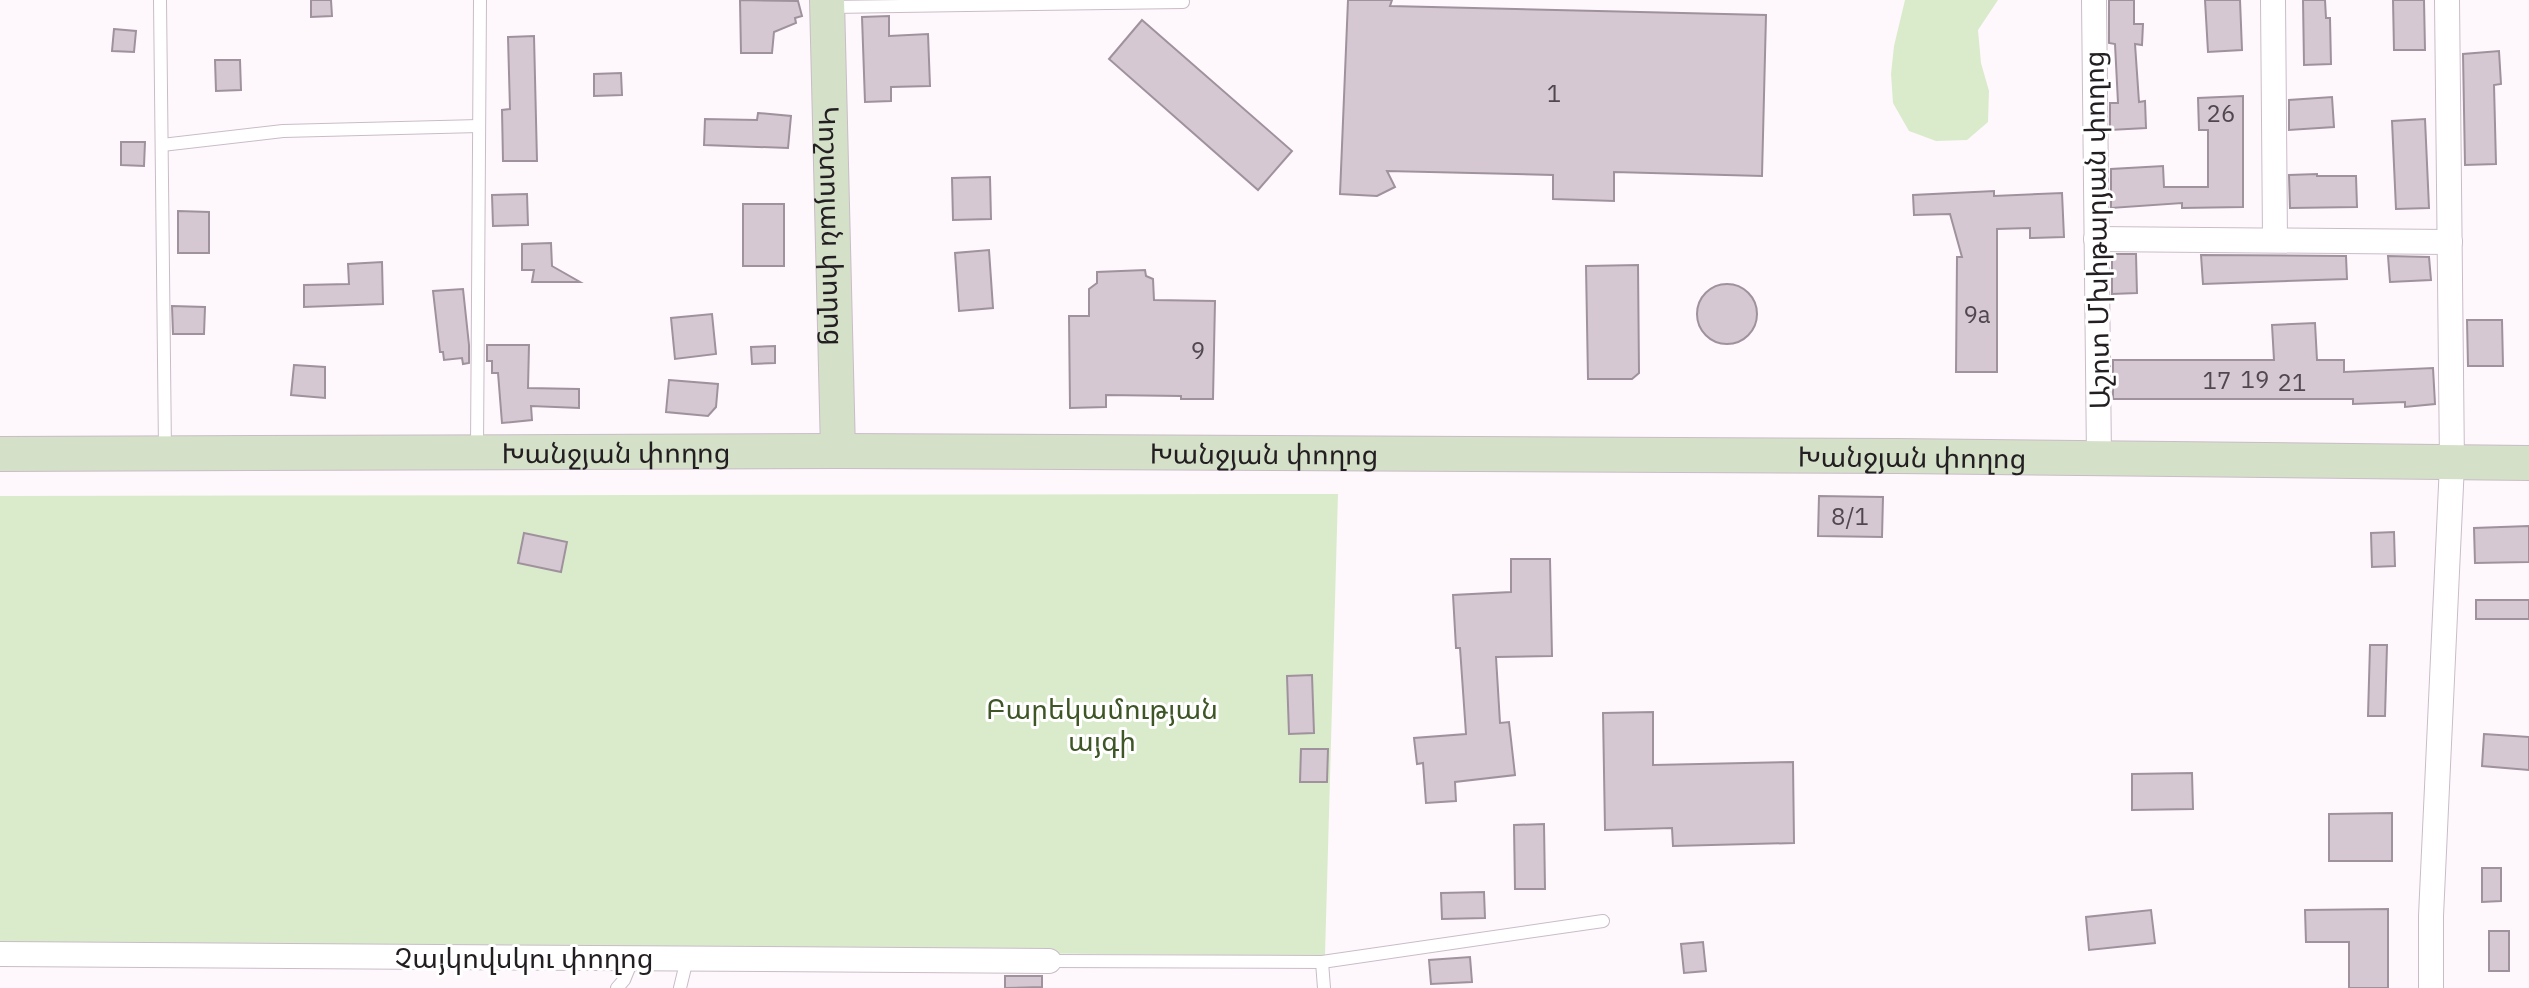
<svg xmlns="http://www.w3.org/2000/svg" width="2529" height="988" font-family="'IBM Plex Sans','Noto Sans Armenian',sans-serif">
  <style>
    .green { fill: #daebcb }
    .building { fill: #d5c8d3; stroke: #9f929d; stroke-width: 2 }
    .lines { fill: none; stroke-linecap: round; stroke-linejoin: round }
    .lane-casing { stroke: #c9bcc7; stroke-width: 14 }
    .street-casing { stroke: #c9bcc7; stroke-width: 26 }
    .secondary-casing { stroke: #c9bcc7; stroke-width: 36 }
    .lane { stroke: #fff; stroke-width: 12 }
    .street { stroke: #fff; stroke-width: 24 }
    .secondary { stroke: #d4e0c7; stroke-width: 34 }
    .labels { text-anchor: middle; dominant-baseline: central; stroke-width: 6; stroke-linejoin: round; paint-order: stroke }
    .number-label { font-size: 24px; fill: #50484e }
    .street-label { font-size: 28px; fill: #231e22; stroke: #fff }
    .park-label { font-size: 28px; fill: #3e5626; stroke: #fff }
  </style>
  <rect width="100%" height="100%" fill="#fef8fd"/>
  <!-- green -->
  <g class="green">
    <polygon points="1905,0 1998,0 1978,30 1981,63 1989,91 1988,122 1967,140 1936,141 1909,131 1893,103 1891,74 1894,46"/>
    <polygon points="1338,494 1325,956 0,944 0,496"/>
  </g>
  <!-- building -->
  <g class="building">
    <polygon points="311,0 331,0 332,16 311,17"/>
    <polygon points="740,0 798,1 802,16 795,18 796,23 774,32 772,53 741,53"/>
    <polygon points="1348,0 1392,0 1390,6 1766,15 1762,176 1614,172 1614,201 1553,199 1553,175 1387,171 1395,187 1377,196 1340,194"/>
    <polygon points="2109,0 2134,0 2134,24 2143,24 2142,45 2135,44 2139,102 2145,101 2146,128 2110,130 2110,103 2118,103 2115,44 2109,43"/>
    <polygon points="2205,0 2240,0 2242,50 2208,52"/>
    <polygon points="2303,0 2325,0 2326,18 2330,18 2331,64 2304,65"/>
    <polygon points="2393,0 2424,0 2425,50 2394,50"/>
    <polygon points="889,16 889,36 928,34 930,86 891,87 891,101 865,102 862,17"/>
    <polygon points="1142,20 1292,151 1258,190 1109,59"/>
    <polygon points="114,29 136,31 134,52 112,51"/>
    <polygon points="534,36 537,161 503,161 502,110 510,109 508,37"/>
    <polygon points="2499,51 2501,84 2494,85 2496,164 2465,165 2463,54"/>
    <polygon points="215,60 240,60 241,90 216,91"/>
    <polygon points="621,73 622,95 594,96 594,74"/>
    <polygon points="2243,96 2243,207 2182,208 2182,203 2111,208 2111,169 2163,166 2164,187 2208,187 2208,130 2199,130 2198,98"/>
    <polygon points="2332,97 2334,127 2289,130 2289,100"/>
    <polygon points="758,113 791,116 788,148 704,145 705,119 757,120"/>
    <polygon points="2425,119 2429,208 2396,209 2392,121"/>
    <polygon points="121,142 145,142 144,166 121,165"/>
    <polygon points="2317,174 2317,176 2356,176 2357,207 2290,208 2289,175"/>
    <polygon points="990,177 991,219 953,220 952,178"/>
    <polygon points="1994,191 1994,196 2062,193 2064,237 2030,238 2030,228 1997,229 1997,372 1956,372 1957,257 1962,257 1950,214 1914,215 1913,195"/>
    <polygon points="527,194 528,225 493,226 492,195"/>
    <rect x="743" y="204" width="41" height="62"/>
    <polygon points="178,211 209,212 209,253 178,253"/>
    <polygon points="551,243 552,266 580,282 532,282 534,270 522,270 522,244"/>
    <polygon points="989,250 993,308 959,311 955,253"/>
    <polygon points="2112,254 2136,254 2137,293 2112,294"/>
    <polygon points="2201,255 2346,256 2347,279 2203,284"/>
    <polygon points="2388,256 2429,257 2431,280 2390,282"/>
    <polygon points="382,262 383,304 304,307 304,285 349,284 348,264"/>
    <polygon points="1638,265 1639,373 1632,379 1588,379 1586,266"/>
    <polygon points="1145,270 1146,276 1153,279 1154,300 1215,301 1213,399 1181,399 1181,396 1106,395 1106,407 1070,408 1069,316 1089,316 1089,289 1097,283 1097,272"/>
    <circle cx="1727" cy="314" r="30"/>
    <polygon points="463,289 469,345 469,363 463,364 462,358 444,360 443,352 440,352 433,291"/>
    <polygon points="172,306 205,307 204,334 173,334"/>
    <polygon points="712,314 716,354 675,359 671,318"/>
    <polygon points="2467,320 2502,320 2503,366 2468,366"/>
    <polygon points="2315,323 2317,360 2344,360 2344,372 2433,368 2435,404 2405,407 2405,402 2353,404 2353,399 2113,399 2113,360 2274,360 2272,325"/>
    <polygon points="487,345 529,345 528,388 579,389 579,408 531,406 532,420 502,423 498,373 492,373 492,361 487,361"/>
    <polygon points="775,346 775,363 752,364 751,347"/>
    <polygon points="294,365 325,367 325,398 291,395"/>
    <polygon points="669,380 718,384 716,407 708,416 666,412"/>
    <polygon points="1819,496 1883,497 1882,537 1818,536"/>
    <polygon points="2529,526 2529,562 2475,563 2474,528"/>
    <polygon points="2394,532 2395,566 2372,567 2371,533"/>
    <polygon points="524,533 567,542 561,572 518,563"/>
    <polygon points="1511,559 1550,559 1552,656 1496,657 1500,723 1509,722 1515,775 1455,782 1456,801 1426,803 1423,763 1417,764 1414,738 1466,734 1460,648 1456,648 1453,595 1511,592"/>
    <rect x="2476" y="600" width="53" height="19"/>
    <polygon points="2370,645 2387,645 2385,716 2368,716"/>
    <polygon points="1312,675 1314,733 1289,734 1287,676"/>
    <polygon points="1653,712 1653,765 1793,762 1794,843 1673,846 1672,828 1605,830 1603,713"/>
    <polygon points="2484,734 2529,737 2529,770 2482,766"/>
    <polygon points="1301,749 1328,749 1327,782 1300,782"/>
    <polygon points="2192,773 2193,809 2132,810 2132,774"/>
    <polygon points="2392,813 2392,861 2329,861 2329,814"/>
    <polygon points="1544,824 1545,889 1515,889 1514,825"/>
    <polygon points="2482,868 2501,868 2501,901 2482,902"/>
    <polygon points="1484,892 1485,918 1442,919 1441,893"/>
    <polygon points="2388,909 2388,988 2349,988 2349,942 2306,942 2305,910"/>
    <polygon points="2151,910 2155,943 2089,950 2086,917"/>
    <rect x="2489" y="931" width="20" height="40"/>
    <polygon points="1703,942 1706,971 1684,973 1681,944"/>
    <polygon points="1470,957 1472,982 1431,984 1429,960"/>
    <polygon points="1005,976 1042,976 1042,987 1005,988"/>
  </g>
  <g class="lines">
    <defs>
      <g id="lane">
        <polyline points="160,0 165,451"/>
        <polyline points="831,7 1183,2"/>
        <polyline points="162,145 283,131 479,126"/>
        <polyline points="477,449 480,0"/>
        <polyline points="1049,961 1322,962 1324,988"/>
        <polyline points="1322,962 1603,921"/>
        <polyline points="617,988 624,980 633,958"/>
        <polyline points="680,988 687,959"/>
      </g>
      <g id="street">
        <polyline points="2094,0 2099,459"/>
        <polyline points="2273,0 2275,240"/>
        <polyline points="2096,239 2450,242"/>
        <polyline points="0,954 1049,961"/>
        <polyline points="2431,988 2431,916 2452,464 2447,0"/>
      </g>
      <g id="secondary">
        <path id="s1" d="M827,0L838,451"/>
        <path id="s2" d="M0,454L838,451L1897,456L2529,463"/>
      </g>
    </defs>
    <!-- lane casing -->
    <use href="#lane" class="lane-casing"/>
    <!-- street casing -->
    <use href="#street" class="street-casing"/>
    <!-- secondary casing -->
    <use href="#secondary" class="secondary-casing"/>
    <!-- lane -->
    <use href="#lane" class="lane"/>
    <!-- street -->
    <use href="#street" class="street"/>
    <!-- secondary -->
    <use href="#secondary" class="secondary"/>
  </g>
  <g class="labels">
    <!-- number labels -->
    <g class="number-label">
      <text x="1554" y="93">1</text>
      <text x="2221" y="113">26</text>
      <text x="1977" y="314">9a</text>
      <text x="1198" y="350">9</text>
      <text x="2255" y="379">19</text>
      <text x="2217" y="380">17</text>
      <text x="2292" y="382">21</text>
      <text x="1850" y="516">8/1</text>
    </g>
    <!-- street labels -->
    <g class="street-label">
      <text stroke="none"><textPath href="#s1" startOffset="226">Կոշտոյան փողոց</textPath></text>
      <text transform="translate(2096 230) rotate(-91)">Աշոտ Մխիթարյան փողոց</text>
      <text stroke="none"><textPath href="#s2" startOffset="616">Խանջյան փողոց</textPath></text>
      <text stroke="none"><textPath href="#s2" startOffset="1264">Խանջյան փողոց</textPath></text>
      <text stroke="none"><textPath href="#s2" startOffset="1912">Խանջյան փողոց</textPath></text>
      <text x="524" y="957">Չայկովսկու փողոց</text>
    </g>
    <!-- park labels -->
    <g class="park-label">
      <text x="1102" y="708">Բարեկամության<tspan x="1102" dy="32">այգի</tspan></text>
    </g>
  </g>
</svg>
